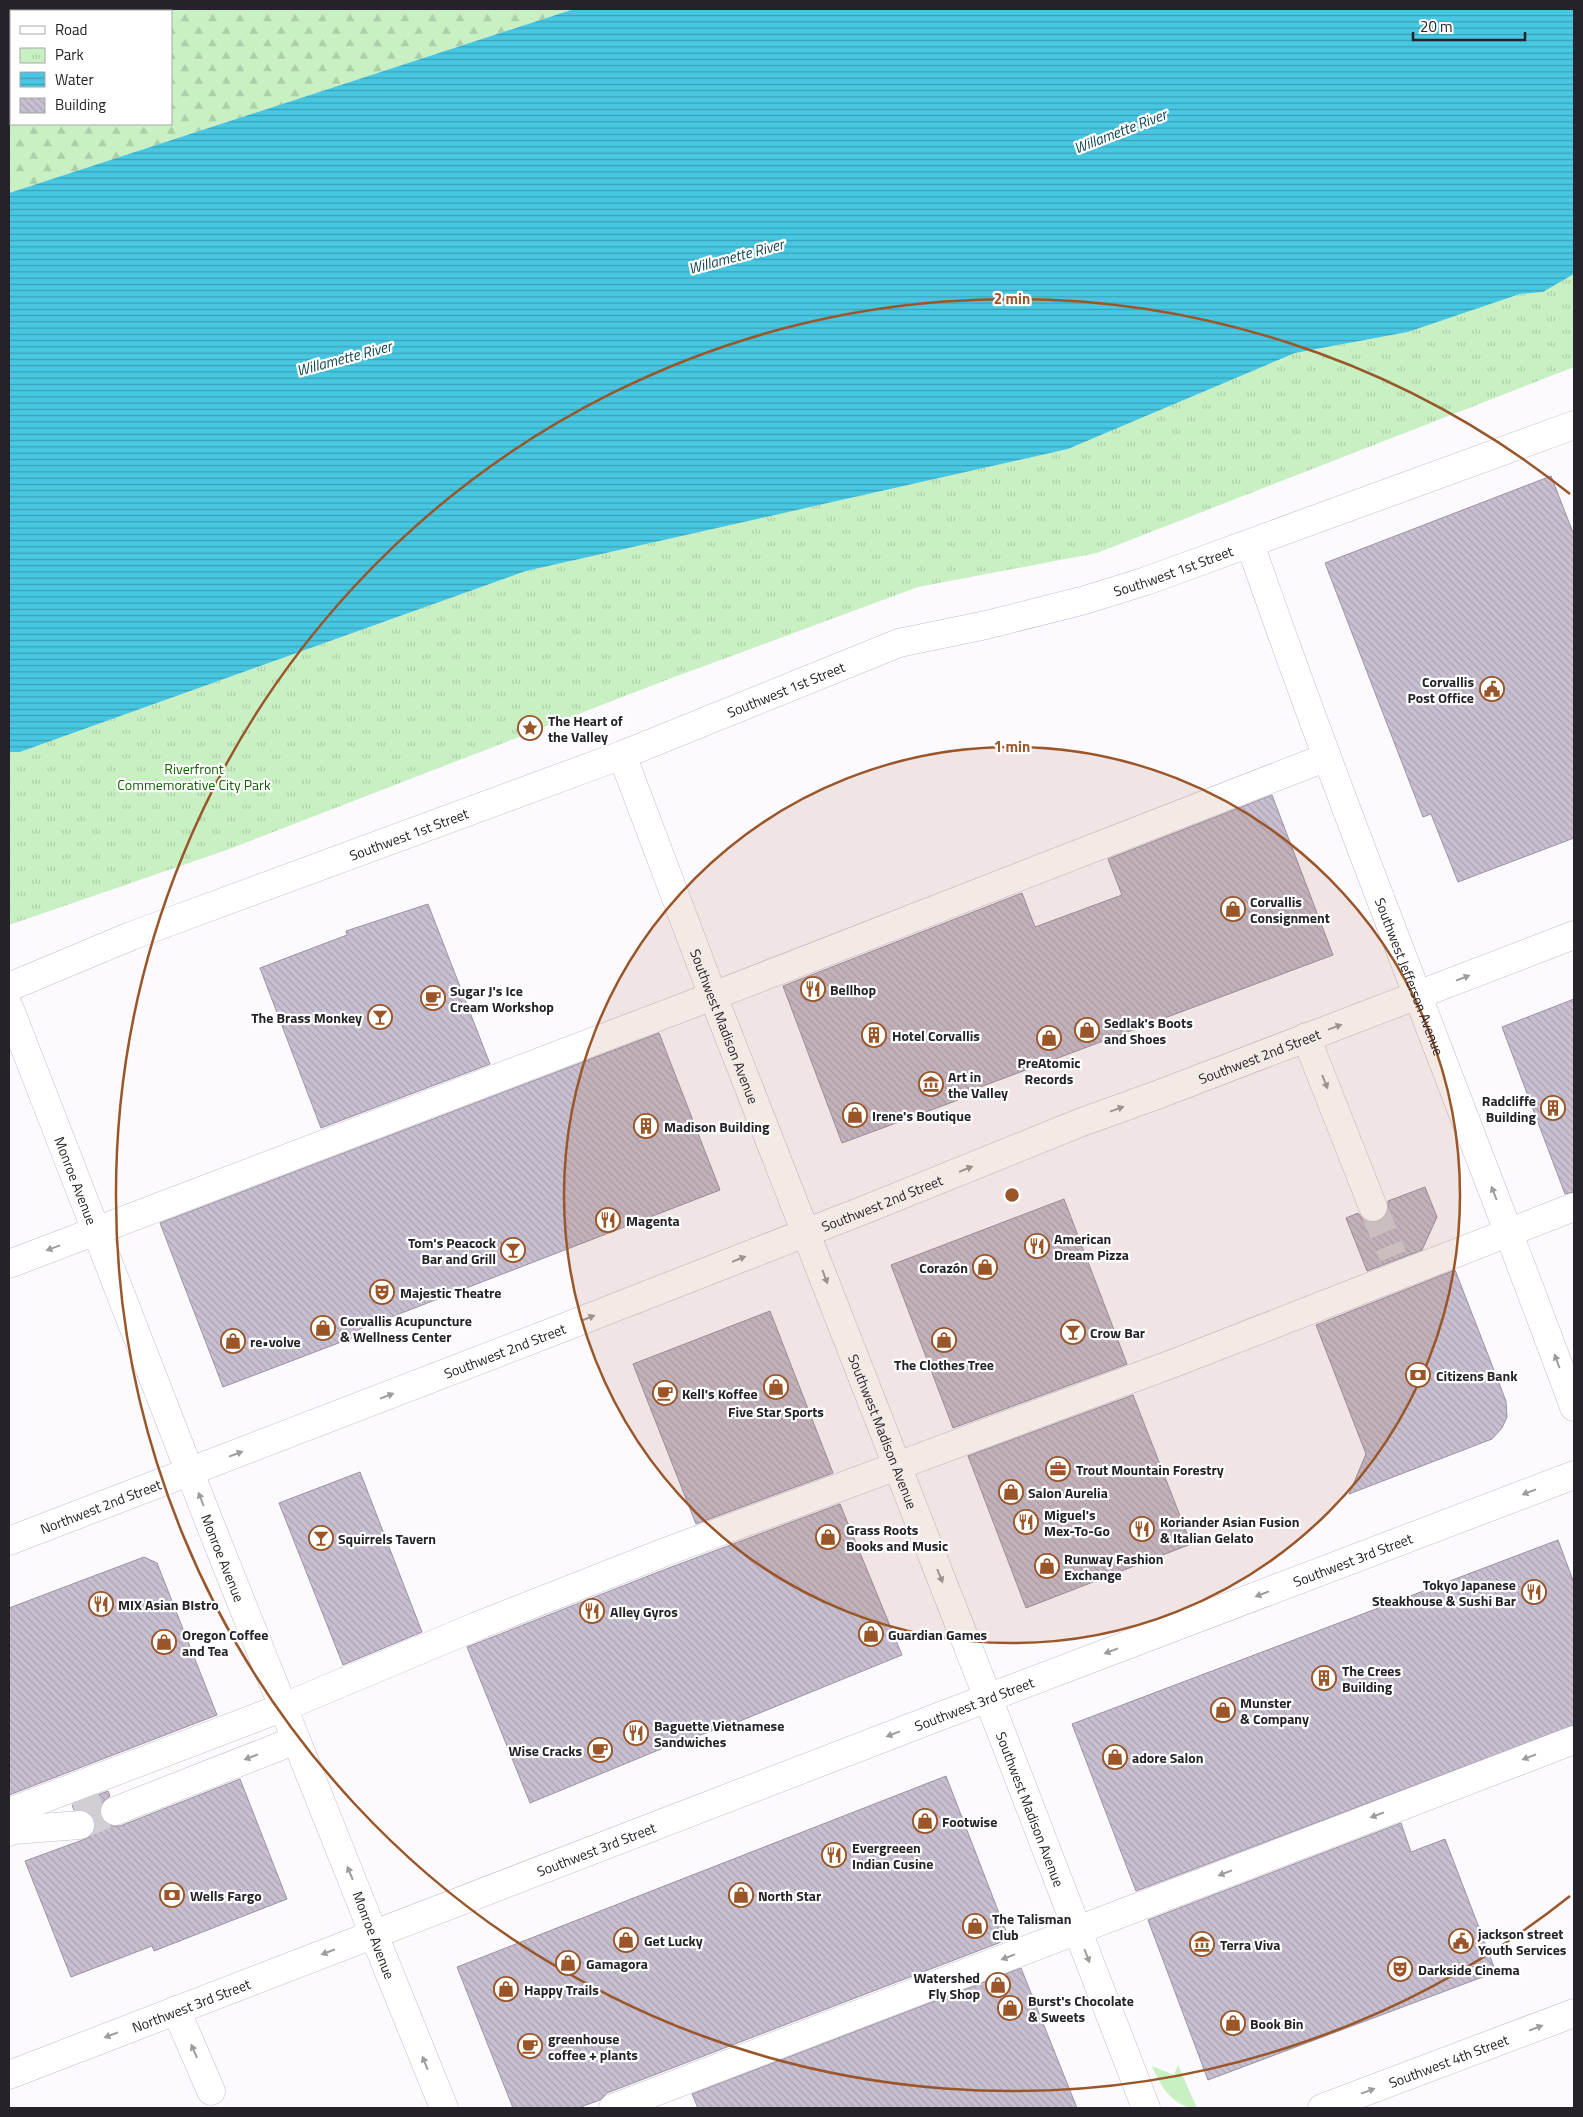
<svg xmlns="http://www.w3.org/2000/svg" width="1583" height="2117" font-family="'Titillium Web',sans-serif">
  <style>
    .green { fill: #c9f0c3 }
    .forest { fill: url(#forest-firs); fill-rule: evenodd }
    .park { fill: url(#park-tufts) }
    .water { fill: url(#water-rules) }
    .building { fill: url(#building-back-hatch); stroke: #9b93a3 }
    .lines { fill: none; stroke-linecap: round; stroke-linejoin: round }
    .minor-tunnel { stroke: #d1cfd3; stroke-width: 28; stroke-dasharray: 28 14; stroke-linecap: butt }
    .minor-casing { stroke: #c4bbcc; stroke-width: 29 }
    .major-casing { stroke: #c4bbcc; stroke-width: 29 }
    .highway-casing { stroke: #c4bbcc; stroke-width: 29 }
    .minor { stroke: #fff; stroke-width: 28 }
    .major { stroke: #fff; stroke-width: 28 }
    .highway { stroke: #fff; stroke-width: 28 }
    .oneway { fill: #9d9c9f }
    .ring { fill: none; stroke: #9a5628; stroke-width: 2.5 }
    .labels { text-anchor: middle; dominant-baseline: central; stroke-width: 4.5; stroke-linejoin: round; paint-order: stroke }
    .street-label { font-size: 14px; fill: #262229; stroke: #fff }
    .poi-label { font-size: 14px; font-weight: bold; fill: #262229; stroke: #fff; text-anchor: start }
    .park-label { font-size: 14px; fill: #0f6300; stroke: #fff }
    .water-label { font-size: 15px; font-style: italic; fill: #124955; stroke: #fff }
    .centre { fill: #9a5628; stroke: #fff; stroke-width: 2.5 }
    .ring-label { font-size: 15px; text-anchor: middle; font-weight: bold; fill: #9a5628; stroke: #fff; stroke-width: 4.5; stroke-linejoin: round; paint-order: stroke }
  </style>
  <defs>
    <pattern id="forest-firs" width="22" height="20" patternUnits="userSpaceOnUse" patternTransform="scale(1.25)"><rect width="22" height="20" fill="#c9f0c3"/><path d="M5 1l3.5 6h-7zM16 11l3.5 6h-7z" fill="#accea8"/></pattern>
    <pattern id="park-tufts" width="24" height="20" patternUnits="userSpaceOnUse" patternTransform="scale(1.25)"><rect width="24" height="20" fill="#c9f0c3"/><path d="M3 7l-1-3M5 7V3M7 7l1-3M15 17l-1-3M17 17v-4M19 17l1-3" fill="none" stroke="#accea8"/></pattern>
    <pattern id="water-rules" width="6" height="5" patternUnits="userSpaceOnUse" patternTransform="scale(1.25)"><rect width="6" height="5" fill="#47c7e1"/><path d="M0 2.5h6" fill="none" stroke="#3ba1b6"/></pattern>
    <pattern id="building-back-hatch" width="6" height="6" patternUnits="userSpaceOnUse" patternTransform="scale(1.25)"><rect width="6" height="6" fill="#c8bfd0"/><path d="M-1 5l2 2M0 0l6 6M5-1l2 2" fill="none" stroke="#aca4b3"/></pattern>
  </defs>
  <rect width="100%" height="100%" fill="#fcfafe"/>
  <!-- green -->
  <path class="green" d="M1178,2065L1197,2108C1173,2108 1160,2085 1152,2066L1174,2075Z"/>
  <!-- forest -->
  <path class="forest" d="M9,9H574L9,193ZM11,11H171V124H11Z"/>
  <!-- park -->
  <polygon class="park" points="1574,274 1574,367 1097,553 918,587 669,679 224,851 9,925 9,752 20,752 526,571 1068,449 1295,353 1408,332 1520,294 1543,292"/>
  <!-- water -->
  <polygon class="water" points="574,9 1574,9 1574,274 1543,292 1520,294 1408,332 1295,353 1068,449 526,571 20,752 9,752 9,193"/>
  <!-- building -->
  <g class="building">
    <polygon points="1551,476 1574,535 1574,838 1458,882 1431,814 1423,817 1325,563"/>
    <polygon points="1272,795 1333,955 967,1092 969,1096 842,1143 783,986 1022,893 1035,927 1122,895 1108,859"/>
    <polygon points="428,904 490,1064 321,1128 260,968 347,935 346,931"/>
    <polygon points="1574,999 1574,1192 1565,1194 1502,1027"/>
    <polygon points="659,1033 720,1190 355,1331 357,1336 223,1387 160,1223"/>
    <polygon points="1425,1187 1437,1217 1422,1250 1367,1271 1346,1218 1358,1213 1363,1219 1370,1222 1379,1221 1385,1216 1388,1210 1388,1201"/>
    <polygon points="1064,1199 1127,1364 953,1428 891,1265"/>
    <polygon points="1455,1270 1506,1401 1507,1417 1502,1428 1492,1439 1349,1494 1366,1454 1316,1325"/>
    <polygon points="770,1311 833,1473 696,1524 633,1364"/>
    <polygon points="1133,1395 1191,1544 1026,1608 968,1456"/>
    <polygon points="360,1472 422,1632 343,1665 279,1503"/>
    <polygon points="840,1504 902,1655 740,1721 661,1749 530,1803 467,1647 666,1569"/>
    <polygon points="1558,1540 1574,1583 1574,1725 1136,1891 1072,1724"/>
    <polygon points="144,1557 157,1563 217,1715 9,1795 9,1608"/>
    <polygon points="946,1776 1009,1939 607,2093 600,2100 578,2108 513,2108 457,1967"/>
    <polygon points="240,1779 287,1899 154,1951 152,1946 71,1977 25,1861 88,1838 94,1832 96,1824 93,1816 86,1811 74,1810 72,1805 108,1791 110,1796 103,1802 100,1809 100,1816 106,1823 113,1826 120,1826"/>
    <polygon points="1401,1823 1411,1852 1445,1839 1496,1972 1208,2080 1148,1920"/>
    <polygon points="1021,1968 1077,2108 698,2108 692,2094"/>
  </g>
  <g class="lines">
    <!-- minor-tunnel -->
    <g class="minor-tunnel">
      <polyline points="1373,1207 1393,1256"/>
      <polyline points="73,1806 108,1793"/>
      <polyline points="80,1825 115,1811"/>
    </g>
    <defs>
      <g id="minor">
        <path id="s1" d="M1250,544C1351,834 1468,1119 1574,1407"/>
        <path id="s2" d="M622,755L713,996L988,1698"/>
        <path id="s3" d="M9,987L131,936L622,755L899,643L986,625L1085,600L1146,581L1574,425"/>
        <path id="s4" d="M9,1007L210,1524L374,1935"/>
        <polyline points="1306,1037 1373,1207"/>
        <polyline points="9,1264 713,996 1327,757"/>
        <path id="s5" d="M9,1541L565,1327L864,1210L1082,1122L1157,1095L1574,935"/>
        <polyline points="115,1811 296,1740"/>
        <polyline points="9,1812 284,1707 477,1626 660,1554 1177,1362 1574,1207"/>
        <polyline points="9,1832 14,1830 80,1825"/>
        <polyline points="176,2010 211,2091"/>
        <polyline points="613,2108 1574,1740"/>
      </g>
      <g id="major">
        <path id="s6" d="M988,1698L1146,2108"/>
        <polyline points="374,1935 444,2108"/>
      </g>
      <g id="highway">
        <path id="s7" d="M9,2075L930,1720L1574,1475"/>
        <path id="s8" d="M1322,2108L1574,2013"/>
      </g>
    </defs>
    <!-- minor casing -->
    <use href="#minor" class="minor-casing"/>
    <!-- major casing -->
    <use href="#major" class="major-casing"/>
    <!-- highway casing -->
    <use href="#highway" class="highway-casing"/>
    <!-- minor -->
    <use href="#minor" class="minor"/>
    <!-- major -->
    <use href="#major" class="major"/>
    <!-- highway -->
    <use href="#highway" class="highway"/>
  </g>
  <!-- one-way arrows -->
  <defs><path id="oneway-solid" d="M-6-.8H1V-3.2L6.5 0L1 3.2V.8H-6Z" transform="scale(1.25)"/></defs>
  <g class="oneway">
    <use href="#oneway-solid" transform="translate(1463 978) rotate(-21)"/>
    <use href="#oneway-solid" transform="translate(1335 1027) rotate(-20)"/>
    <use href="#oneway-solid" transform="translate(1325 1082) rotate(68)"/>
    <use href="#oneway-solid" transform="translate(1117 1109) rotate(-20)"/>
    <use href="#oneway-solid" transform="translate(966 1169) rotate(-22)"/>
    <use href="#oneway-solid" transform="translate(1494 1193) rotate(-111)"/>
    <use href="#oneway-solid" transform="translate(53 1248) rotate(160)"/>
    <use href="#oneway-solid" transform="translate(739 1259) rotate(-22)"/>
    <use href="#oneway-solid" transform="translate(825 1277) rotate(69)"/>
    <use href="#oneway-solid" transform="translate(588 1318) rotate(-22)"/>
    <use href="#oneway-solid" transform="translate(1557 1361) rotate(-110)"/>
    <use href="#oneway-solid" transform="translate(387 1396) rotate(-21)"/>
    <use href="#oneway-solid" transform="translate(236 1454) rotate(-21)"/>
    <use href="#oneway-solid" transform="translate(1529 1492) rotate(159)"/>
    <use href="#oneway-solid" transform="translate(201 1499) rotate(-111)"/>
    <use href="#oneway-solid" transform="translate(940 1576) rotate(68)"/>
    <use href="#oneway-solid" transform="translate(1262 1594) rotate(159)"/>
    <use href="#oneway-solid" transform="translate(1111 1651) rotate(159)"/>
    <use href="#oneway-solid" transform="translate(893 1734) rotate(159)"/>
    <use href="#oneway-solid" transform="translate(251 1757) rotate(159)"/>
    <use href="#oneway-solid" transform="translate(1529 1757) rotate(159)"/>
    <use href="#oneway-solid" transform="translate(1377 1815) rotate(159)"/>
    <use href="#oneway-solid" transform="translate(350 1873) rotate(-112)"/>
    <use href="#oneway-solid" transform="translate(1225 1873) rotate(159)"/>
    <use href="#oneway-solid" transform="translate(328 1952) rotate(159)"/>
    <use href="#oneway-solid" transform="translate(1087 1956) rotate(69)"/>
    <use href="#oneway-solid" transform="translate(1008 1957) rotate(159)"/>
    <use href="#oneway-solid" transform="translate(1536 2028) rotate(-21)"/>
    <use href="#oneway-solid" transform="translate(111 2035) rotate(159)"/>
    <use href="#oneway-solid" transform="translate(194 2051) rotate(-113)"/>
    <use href="#oneway-solid" transform="translate(425 2063) rotate(-112)"/>
    <use href="#oneway-solid" transform="translate(1368 2091) rotate(-20)"/>
  </g>
  <!-- distance rings -->
  <circle cx="1012" cy="1195" r="448" fill="#9a5628" fill-opacity=".12"/>
  <g class="ring">
    <circle cx="1012" cy="1195" r="448"/>
    <path d="M1570 1896A896 896 0 1 1 1570 494"/>
  </g>
  <!-- icons -->
  <defs>
    <symbol id="civic-ring" viewBox="-11 -11 22 22"><circle r="9.5" fill="#fff" stroke="#9a5628" stroke-width="1.5"/><path d="M-.6-6.5H3V-4.5H.6V-3L4-1V1h2V6H-6V1h2V-1L-.6-3ZM-1.2 2.5V6h2.4V2.5Z" fill="#9a5628"/></symbol>
    <symbol id="sight-ring" viewBox="-11 -11 22 22"><circle r="9.5" fill="#fff" stroke="#9a5628" stroke-width="1.5"/><path d="M0-6L1.8-2.2L6-1.7L2.9 1.2L3.7 5.4L0 3.3L-3.7 5.4L-2.9 1.2L-6-1.7L-1.8-2.2Z" fill="#9a5628"/></symbol>
    <symbol id="shop-ring" viewBox="-11 -11 22 22"><circle r="9.5" fill="#fff" stroke="#9a5628" stroke-width="1.5"/><path d="M-5-2.5h2.3a2.7 3.5 0 0 1 5.4 0H5L5.5 6h-11ZM-1.5-2.5h3a1.5 2.3 0 0 0-3 0Z" fill="#9a5628"/></symbol>
    <symbol id="restaurant-ring" viewBox="-11 -11 22 22"><circle r="9.5" fill="#fff" stroke="#9a5628" stroke-width="1.5"/><path d="M-5-6h1v4h1v-4h1v4h1v-4h1v5L-1.5 .5V6h-2V.5L-5-1ZM5-6V6H3V1.5H1.5Q1.5-4 5-6Z" fill="#9a5628"/></symbol>
    <symbol id="cafe-ring" viewBox="-11 -11 22 22"><circle r="9.5" fill="#fff" stroke="#9a5628" stroke-width="1.5"/><path d="M-5.5-4.5H6V0H3Q3 3.5 0 3.5H-2.5Q-5.5 3.5-5.5 0ZM3-3.2v2h1.7v-2ZM-6 4.5H4V6H-6Z" fill="#9a5628"/></symbol>
    <symbol id="bar-ring" viewBox="-11 -11 22 22"><circle r="9.5" fill="#fff" stroke="#9a5628" stroke-width="1.5"/><path d="M-6-5H6L.8 .8V4.5H3.5V6h-7V4.5H-.8V.8Z" fill="#9a5628"/></symbol>
    <symbol id="building-ring" viewBox="-11 -11 22 22"><circle r="9.5" fill="#fff" stroke="#9a5628" stroke-width="1.5"/><path d="M-4-6H4V6H1V3H-1V6H-4ZM-2.5-4.3h1.7v1.8h-1.7ZM.8-4.3h1.7v1.8H.8ZM-2.5-1h1.7V.8h-1.7ZM.8-1h1.7V.8H.8Z" fill="#9a5628"/></symbol>
    <symbol id="museum-ring" viewBox="-11 -11 22 22"><circle r="9.5" fill="#fff" stroke="#9a5628" stroke-width="1.5"/><path d="M0-6L6-3V-2H-6V-3ZM-5-1h2V3h-2ZM-1-1h2V3h-2ZM3-1h2V3H3ZM-6 4H6V6H-6Z" fill="#9a5628"/></symbol>
    <symbol id="theatre-ring" viewBox="-11 -11 22 22"><circle r="9.5" fill="#fff" stroke="#9a5628" stroke-width="1.5"/><path d="M-5-5.5Q0-4 5-5.5V0Q5 5 0 6Q-5 5-5 0ZM-3.3-2.5H-1v1.5H-3.3ZM1-2.5H3.3v1.5H1ZM-2.8 1Q0 5.5 2.8 1Z" fill="#9a5628"/></symbol>
    <symbol id="bank-ring" viewBox="-11 -11 22 22"><circle r="9.5" fill="#fff" stroke="#9a5628" stroke-width="1.5"/><path d="M-6-4H6V4H-6ZM0-2.3a2.3 2.3 0 1 0 0 4.6a2.3 2.3 0 1 0 0-4.6Z" fill="#9a5628"/></symbol>
    <symbol id="office-ring" viewBox="-11 -11 22 22"><circle r="9.5" fill="#fff" stroke="#9a5628" stroke-width="1.5"/><path d="M-6-3h4V-5.5h4V-3h4V5H-6ZM-1-4.5V-3h2v-1.5ZM-6 0V1H6V0Z" fill="#9a5628"/></symbol>
  </defs>
  <g fill-rule="evenodd">
    <use href="#civic-ring" x="1478" y="675" width="28" height="28"/>
    <use href="#sight-ring" x="516" y="714" width="28" height="28"/>
    <use href="#shop-ring" x="1219" y="895" width="28" height="28"/>
    <use href="#restaurant-ring" x="799" y="975" width="28" height="28"/>
    <use href="#cafe-ring" x="419" y="984" width="28" height="28"/>
    <use href="#bar-ring" x="366" y="1003" width="28" height="28"/>
    <use href="#shop-ring" x="1073" y="1016" width="28" height="28"/>
    <use href="#building-ring" x="860" y="1021" width="28" height="28"/>
    <use href="#shop-ring" x="1035" y="1024" width="28" height="28"/>
    <use href="#museum-ring" x="917" y="1070" width="28" height="28"/>
    <use href="#building-ring" x="1539" y="1094" width="28" height="28"/>
    <use href="#shop-ring" x="841" y="1101" width="28" height="28"/>
    <use href="#building-ring" x="632" y="1112" width="28" height="28"/>
    <use href="#restaurant-ring" x="594" y="1206" width="28" height="28"/>
    <use href="#restaurant-ring" x="1023" y="1232" width="28" height="28"/>
    <use href="#bar-ring" x="499" y="1236" width="28" height="28"/>
    <use href="#shop-ring" x="971" y="1253" width="28" height="28"/>
    <use href="#theatre-ring" x="368" y="1278" width="28" height="28"/>
    <use href="#shop-ring" x="309" y="1314" width="28" height="28"/>
    <use href="#bar-ring" x="1059" y="1318" width="28" height="28"/>
    <use href="#shop-ring" x="930" y="1326" width="28" height="28"/>
    <use href="#shop-ring" x="219" y="1327" width="28" height="28"/>
    <use href="#bank-ring" x="1404" y="1361" width="28" height="28"/>
    <use href="#shop-ring" x="762" y="1373" width="28" height="28"/>
    <use href="#cafe-ring" x="651" y="1379" width="28" height="28"/>
    <use href="#office-ring" x="1044" y="1455" width="28" height="28"/>
    <use href="#shop-ring" x="997" y="1478" width="28" height="28"/>
    <use href="#restaurant-ring" x="1012" y="1508" width="28" height="28"/>
    <use href="#restaurant-ring" x="1128" y="1515" width="28" height="28"/>
    <use href="#shop-ring" x="814" y="1523" width="28" height="28"/>
    <use href="#bar-ring" x="307" y="1524" width="28" height="28"/>
    <use href="#shop-ring" x="1033" y="1552" width="28" height="28"/>
    <use href="#restaurant-ring" x="1520" y="1578" width="28" height="28"/>
    <use href="#restaurant-ring" x="87" y="1590" width="28" height="28"/>
    <use href="#restaurant-ring" x="578" y="1597" width="28" height="28"/>
    <use href="#shop-ring" x="857" y="1620" width="28" height="28"/>
    <use href="#shop-ring" x="150" y="1628" width="28" height="28"/>
    <use href="#building-ring" x="1310" y="1664" width="28" height="28"/>
    <use href="#shop-ring" x="1209" y="1696" width="28" height="28"/>
    <use href="#restaurant-ring" x="622" y="1719" width="28" height="28"/>
    <use href="#cafe-ring" x="586" y="1736" width="28" height="28"/>
    <use href="#shop-ring" x="1101" y="1743" width="28" height="28"/>
    <use href="#shop-ring" x="911" y="1807" width="28" height="28"/>
    <use href="#restaurant-ring" x="820" y="1841" width="28" height="28"/>
    <use href="#bank-ring" x="158" y="1881" width="28" height="28"/>
    <use href="#shop-ring" x="727" y="1881" width="28" height="28"/>
    <use href="#shop-ring" x="961" y="1912" width="28" height="28"/>
    <use href="#shop-ring" x="612" y="1926" width="28" height="28"/>
    <use href="#civic-ring" x="1447" y="1927" width="28" height="28"/>
    <use href="#museum-ring" x="1188" y="1930" width="28" height="28"/>
    <use href="#shop-ring" x="554" y="1949" width="28" height="28"/>
    <use href="#theatre-ring" x="1386" y="1955" width="28" height="28"/>
    <use href="#shop-ring" x="984" y="1971" width="28" height="28"/>
    <use href="#shop-ring" x="492" y="1975" width="28" height="28"/>
    <use href="#shop-ring" x="996" y="1994" width="28" height="28"/>
    <use href="#shop-ring" x="1219" y="2009" width="28" height="28"/>
    <use href="#cafe-ring" x="516" y="2032" width="28" height="28"/>
  </g>
  <g class="labels">
    <!-- street labels -->
    <g class="street-label">
      <text stroke="none"><textPath href="#s3" startOffset="1238">Southwest 1st Street</textPath></text>
      <text stroke="none"><textPath href="#s3" startOffset="832">Southwest 1st Street</textPath></text>
      <text stroke="none"><textPath href="#s3" startOffset="428">Southwest 1st Street</textPath></text>
      <text stroke="none"><textPath href="#s1" startOffset="461">Southwest Jefferson Avenue</textPath></text>
      <text stroke="none"><textPath href="#s2" startOffset="290">Southwest Madison Avenue</textPath></text>
      <text stroke="none"><textPath href="#s5" startOffset="1341">Southwest 2nd Street</textPath></text>
      <text stroke="none"><textPath href="#s4" startOffset="186">Monroe Avenue</textPath></text>
      <text stroke="none"><textPath href="#s5" startOffset="936">Southwest 2nd Street</textPath></text>
      <text stroke="none"><textPath href="#s5" startOffset="531">Southwest 2nd Street</textPath></text>
      <text stroke="none"><textPath href="#s2" startOffset="725">Southwest Madison Avenue</textPath></text>
      <text stroke="none"><textPath href="#s5" startOffset="98">Northwest 2nd Street</textPath></text>
      <text stroke="none"><textPath href="#s4" startOffset="591">Monroe Avenue</textPath></text>
      <text stroke="none"><textPath href="#s7" startOffset="1439">Southwest 3rd Street</textPath></text>
      <text stroke="none"><textPath href="#s7" startOffset="1034">Southwest 3rd Street</textPath></text>
      <text stroke="none"><textPath href="#s6" startOffset="119">Southwest Madison Avenue</textPath></text>
      <text stroke="none"><textPath href="#s7" startOffset="629">Southwest 3rd Street</textPath></text>
      <text transform="translate(374 1935) rotate(69)">Monroe Avenue</text>
      <text stroke="none"><textPath href="#s7" startOffset="195">Northwest 3rd Street</textPath></text>
      <text stroke="none"><textPath href="#s8" startOffset="135">Southwest 4th Street</textPath></text>
    </g>
    <!-- poi labels -->
    <g class="poi-label">
      <text x="1474" y="681" text-anchor="end">Corvallis<tspan x="1474" dy="16">Post Office</tspan></text>
      <text x="548" y="720">The Heart of<tspan x="548" dy="16">the Valley</tspan></text>
      <text x="1250" y="901">Corvallis<tspan x="1250" dy="16">Consignment</tspan></text>
      <text x="830" y="989">Bellhop</text>
      <text x="450" y="990">Sugar J's Ice<tspan x="450" dy="16">Cream Workshop</tspan></text>
      <text x="362" y="1017" text-anchor="end">The Brass Monkey</text>
      <text x="1104" y="1022">Sedlak's Boots<tspan x="1104" dy="16">and Shoes</tspan></text>
      <text x="892" y="1035">Hotel Corvallis</text>
      <text x="1049" y="1062" text-anchor="middle">PreAtomic<tspan x="1049" dy="16">Records</tspan></text>
      <text x="948" y="1076">Art in<tspan x="948" dy="16">the Valley</tspan></text>
      <text x="1536" y="1100" text-anchor="end">Radcliffe<tspan x="1536" dy="16">Building</tspan></text>
      <text x="872" y="1115">Irene's Boutique</text>
      <text x="664" y="1126">Madison Building</text>
      <text x="626" y="1220">Magenta</text>
      <text x="1054" y="1238">American<tspan x="1054" dy="16">Dream Pizza</tspan></text>
      <text x="496" y="1242" text-anchor="end">Tom's Peacock<tspan x="496" dy="16">Bar and Grill</tspan></text>
      <text x="968" y="1267" text-anchor="end">Corazón</text>
      <text x="400" y="1292">Majestic Theatre</text>
      <text x="340" y="1320">Corvallis Acupuncture<tspan x="340" dy="16">&amp; Wellness Center</tspan></text>
      <text x="1090" y="1332">Crow Bar</text>
      <text x="250" y="1341">re•volve</text>
      <text x="944" y="1364" text-anchor="middle">The Clothes Tree</text>
      <text x="1436" y="1375">Citizens Bank</text>
      <text x="682" y="1393">Kell's Koffee</text>
      <text x="776" y="1411" text-anchor="middle">Five Star Sports</text>
      <text x="1076" y="1469">Trout Mountain Forestry</text>
      <text x="1028" y="1492">Salon Aurelia</text>
      <text x="1044" y="1514">Miguel's<tspan x="1044" dy="16">Mex-To-Go</tspan></text>
      <text x="1160" y="1521">Koriander Asian Fusion<tspan x="1160" dy="16">&amp; Italian Gelato</tspan></text>
      <text x="846" y="1529">Grass Roots<tspan x="846" dy="16">Books and Music</tspan></text>
      <text x="338" y="1538">Squirrels Tavern</text>
      <text x="1064" y="1558">Runway Fashion<tspan x="1064" dy="16">Exchange</tspan></text>
      <text x="1516" y="1584" text-anchor="end">Tokyo Japanese<tspan x="1516" dy="16">Steakhouse &amp; Sushi Bar</tspan></text>
      <text x="118" y="1604">MIX Asian BIstro</text>
      <text x="610" y="1611">Alley Gyros</text>
      <text x="182" y="1634">Oregon Coffee<tspan x="182" dy="16">and Tea</tspan></text>
      <text x="888" y="1634">Guardian Games</text>
      <text x="1342" y="1670">The Crees<tspan x="1342" dy="16">Building</tspan></text>
      <text x="1240" y="1702">Munster<tspan x="1240" dy="16">&amp; Company</tspan></text>
      <text x="654" y="1725">Baguette Vietnamese<tspan x="654" dy="16">Sandwiches</tspan></text>
      <text x="582" y="1750" text-anchor="end">Wise Cracks</text>
      <text x="1132" y="1757">adore Salon</text>
      <text x="942" y="1821">Footwise</text>
      <text x="852" y="1847">Evergreeen<tspan x="852" dy="16">Indian Cusine</tspan></text>
      <text x="190" y="1895">Wells Fargo</text>
      <text x="758" y="1895">North Star</text>
      <text x="992" y="1918">The Talisman<tspan x="992" dy="16">Club</tspan></text>
      <text x="1478" y="1933">jackson street<tspan x="1478" dy="16">Youth Services</tspan></text>
      <text x="644" y="1940">Get Lucky</text>
      <text x="1220" y="1944">Terra Viva</text>
      <text x="586" y="1963">Gamagora</text>
      <text x="1418" y="1969">Darkside Cinema</text>
      <text x="980" y="1977" text-anchor="end">Watershed<tspan x="980" dy="16">Fly Shop</tspan></text>
      <text x="524" y="1989">Happy Trails</text>
      <text x="1028" y="2000">Burst's Chocolate<tspan x="1028" dy="16">&amp; Sweets</tspan></text>
      <text x="1250" y="2023">Book Bin</text>
      <text x="548" y="2038">greenhouse<tspan x="548" dy="16">coffee + plants</tspan></text>
    </g>
    <!-- park labels -->
    <g class="park-label">
      <text x="194" y="768">Riverfront<tspan x="194" dy="16">Commemorative City Park</tspan></text>
    </g>
    <!-- water labels -->
    <g class="water-label">
      <text transform="translate(1120 131) rotate(-21)">Willamette River</text>
      <text transform="translate(736 256) rotate(-15)">Willamette River</text>
      <text transform="translate(344 358) rotate(-15)">Willamette River</text>
    </g>
  </g>
  <circle cx="1012" cy="1195" r="8" class="centre"/>
  <g class="ring-label">
    <text x="1012" y="304">2 min</text>
    <text x="1012" y="752">1 min</text>
  </g>
  <!-- border -->
  <rect width="1583" height="2117" fill="none" stroke="#262229" stroke-width="20"/>
  <!-- legend -->
  <rect x="10" y="10" width="162" height="115" fill="#ffffff" stroke="#a8a7a9"/>
  <rect x="20" y="26" width="25" height="8" fill="#ffffff" stroke="#a8a7a9"/>
  <text x="55" y="35" font-size="15" fill="#262229">Road</text>
  <rect x="20" y="48" width="25" height="15" fill="url(#park-tufts)" stroke="#a8a7a9"/>
  <text x="55" y="60" font-size="15" fill="#262229">Park</text>
  <rect x="20" y="72" width="25" height="15" fill="url(#water-rules)" stroke="#a8a7a9"/>
  <text x="55" y="85" font-size="15" fill="#262229">Water</text>
  <rect x="20" y="98" width="25" height="15" fill="url(#building-back-hatch)" stroke="#a8a7a9"/>
  <text x="55" y="110" font-size="15" fill="#262229">Building</text>
  <!-- scale -->
  <path d="M1413 32v8h112v-8" fill="none" stroke="#262229" stroke-width="2.5"/>
  <text x="1420" y="32" font-size="15" fill="#262229" stroke="#ffffff" stroke-width="4" paint-order="stroke">20 m</text>
</svg>
